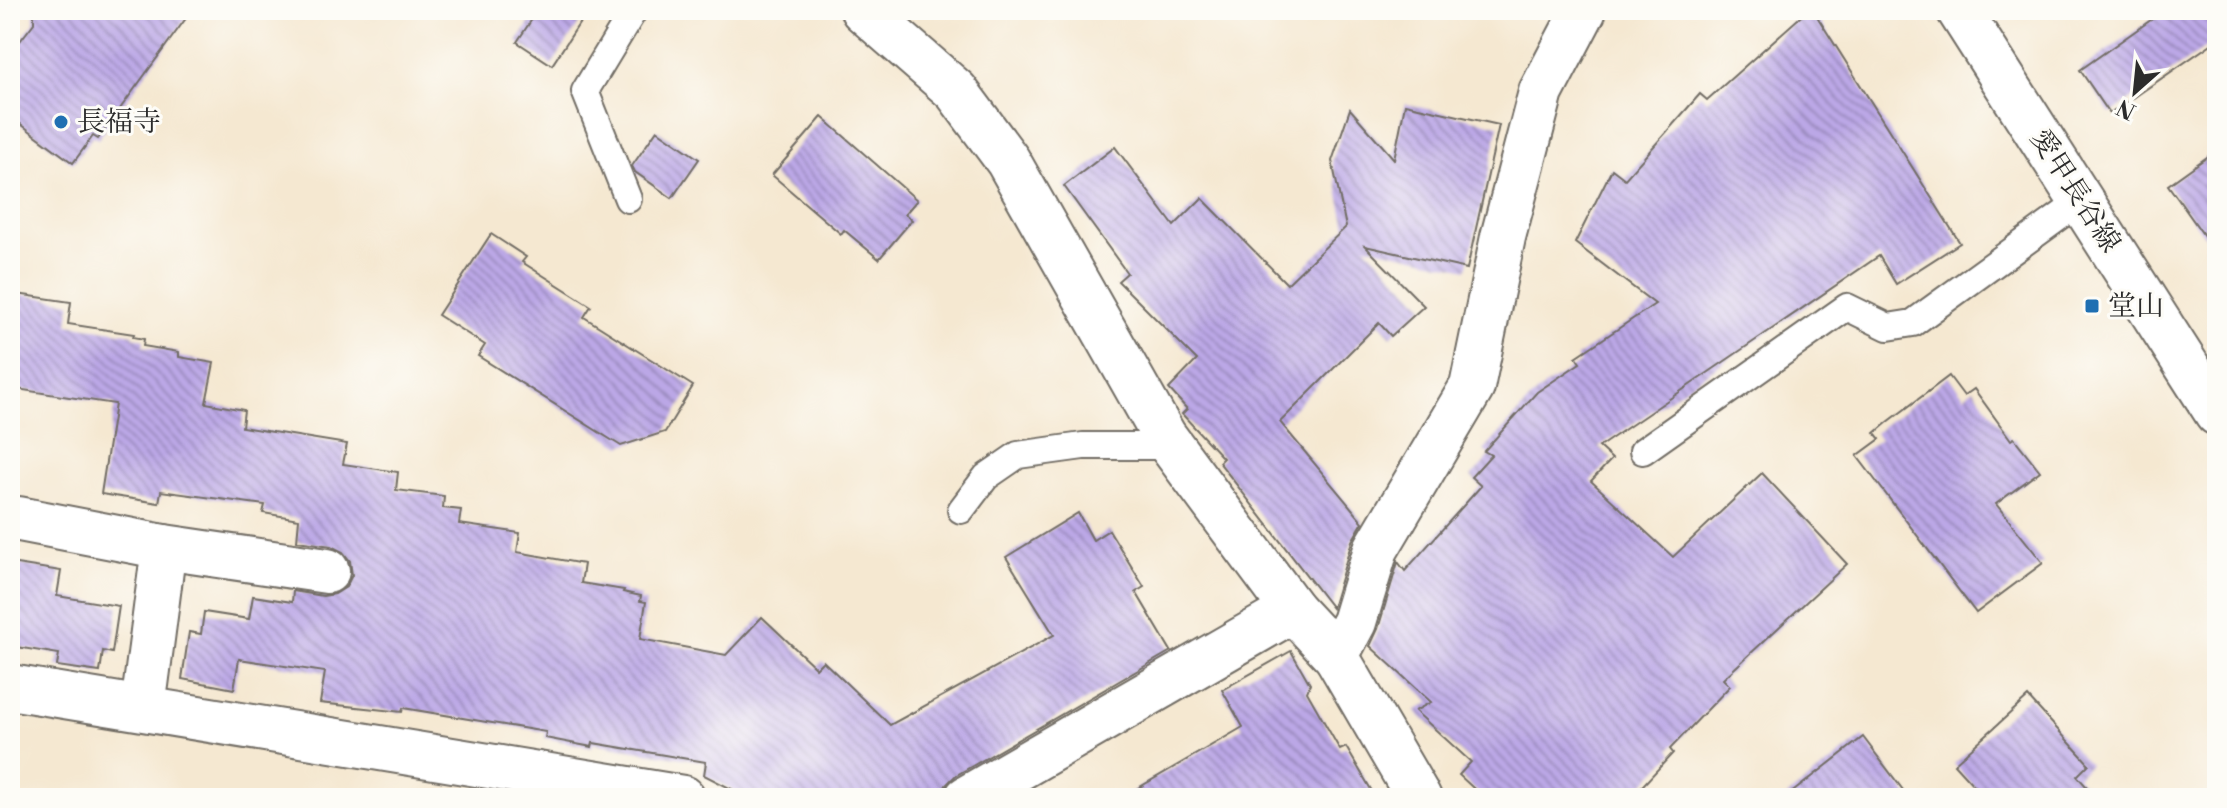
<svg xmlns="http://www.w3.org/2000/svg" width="2227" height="808" font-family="'Libre Bodoni','Noto Serif JP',serif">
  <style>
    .building { fill: url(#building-back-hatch) }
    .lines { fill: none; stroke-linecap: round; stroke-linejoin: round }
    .lane-casing { stroke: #726d65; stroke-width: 30 }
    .street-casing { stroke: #726d65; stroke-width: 48 }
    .secondary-casing { stroke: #726d65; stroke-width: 48 }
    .lane { stroke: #fff; stroke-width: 26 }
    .street { stroke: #fff; stroke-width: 44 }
    .secondary { stroke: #fff; stroke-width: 44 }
    .poi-dot { fill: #1f6fb2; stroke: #fdfcf7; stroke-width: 3 }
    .labels { text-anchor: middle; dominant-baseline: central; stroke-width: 6; stroke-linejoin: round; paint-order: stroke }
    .poi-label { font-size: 28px; fill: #2b2b2b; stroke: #fdfcf7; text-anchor: start }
    .street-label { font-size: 28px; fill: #2b2b2b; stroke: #fdfcf7 }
  </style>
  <defs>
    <pattern id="building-back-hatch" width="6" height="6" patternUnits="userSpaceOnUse" patternTransform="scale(2)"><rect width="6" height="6" fill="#bba7e6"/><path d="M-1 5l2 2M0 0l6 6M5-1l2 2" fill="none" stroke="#9888bb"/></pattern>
  </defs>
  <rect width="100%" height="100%" fill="#fdfcf7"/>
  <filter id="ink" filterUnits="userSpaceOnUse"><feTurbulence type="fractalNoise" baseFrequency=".0125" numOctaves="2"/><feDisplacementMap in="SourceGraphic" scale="16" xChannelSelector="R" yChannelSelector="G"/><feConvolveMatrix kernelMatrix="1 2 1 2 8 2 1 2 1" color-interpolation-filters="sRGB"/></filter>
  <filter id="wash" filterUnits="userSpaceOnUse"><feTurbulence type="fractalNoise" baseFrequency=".006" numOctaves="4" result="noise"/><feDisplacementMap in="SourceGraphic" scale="32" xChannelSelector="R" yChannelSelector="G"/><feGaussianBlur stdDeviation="1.8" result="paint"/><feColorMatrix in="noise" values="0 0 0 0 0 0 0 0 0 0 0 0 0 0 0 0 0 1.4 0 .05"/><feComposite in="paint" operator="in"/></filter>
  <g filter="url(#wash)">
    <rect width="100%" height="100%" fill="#f5e8d1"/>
    <g id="blocks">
      <!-- building -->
      <g class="building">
        <polygon points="34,10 192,10 98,139 93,136 73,163 10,116 10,54 34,23"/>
        <polygon points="538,10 588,10 552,65 517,42"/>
        <polygon points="1808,10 1813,10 1960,243 1896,284 1879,256 1599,447 1612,459 1591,481 1673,557 1762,473 1847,564 1723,679 1730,686 1670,749 1673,753 1631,798 1484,798 1459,775 1471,762 1415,711 1431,702 1370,646 1378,629 1398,562 1405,571 1481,486 1471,477 1491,455 1484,451 1537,392 1580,363 1576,357 1655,304 1575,243 1612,169 1625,179 1700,94 1707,100"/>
        <polygon points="2165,10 2217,10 2217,40 2110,114 2080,70"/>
        <polygon points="1405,104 1499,125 1467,269 1365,246 1424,306 1391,336 1379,323 1280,422 1363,522 1352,541 1332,608 1219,462 1223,458 1182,414 1187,409 1169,389 1197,360 1118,281 1127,273 1064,186 1115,147 1174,226 1202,198 1287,284 1346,227 1332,161 1350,109 1394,159"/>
        <polygon points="822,117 917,200 905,214 912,220 879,259 844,230 841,234 772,175"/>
        <polygon points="657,130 699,159 672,198 635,172 632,166"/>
        <polygon points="2217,150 2217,254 2168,185"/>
        <polygon points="491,234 526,257 522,262 591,306 584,317 693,386 665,432 621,446 478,356 485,345 438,315"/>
        <polygon points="10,293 71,302 68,324 134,334 133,337 144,339 143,346 179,352 179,357 214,363 206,403 244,410 242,427 347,444 343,464 398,472 396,490 444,496 443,508 461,510 459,524 520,533 517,552 584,564 581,583 624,590 623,592 641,596 640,601 646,602 640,639 726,655 762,617 816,668 823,661 890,725 1054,635 1006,557 1078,513 1093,540 1109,530 1144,587 1136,592 1171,651 955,776 946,785 943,793 935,798 749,798 704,775 706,762 593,743 592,747 545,738 546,732 403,708 402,712 320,703 325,672 239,659 234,689 182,679 189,632 201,634 204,612 249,619 253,596 292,602 293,591 323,596 335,594 346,587 352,575 350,561 343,552 331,546 297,541 299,519 263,513 265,505 161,491 159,503 101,494 115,404 10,388"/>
        <polygon points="1949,376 1964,396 1974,389 2011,440 2014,438 2040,471 1996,504 2043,563 1976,613 1857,456 1880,439 1875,433 1888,422"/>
        <polygon points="10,563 61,571 57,596 119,606 112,653 103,651 100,672 57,666 59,654 10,646"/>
        <polygon points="1291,651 1310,684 1307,692 1340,750 1346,747 1376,798 1121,798 1243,727 1222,690"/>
        <polygon points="2028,697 2089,764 2077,776 2097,798 1985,798 1954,764"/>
        <polygon points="1863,737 1909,798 1785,798"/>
      </g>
    </g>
  </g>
  <g filter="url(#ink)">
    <use href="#blocks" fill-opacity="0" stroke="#726d65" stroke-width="2"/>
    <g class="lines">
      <defs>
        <g id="lane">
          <polyline points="628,199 585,91 634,10"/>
          <polyline points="1643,451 1847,307 1888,327 1913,323 2081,201"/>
          <polyline points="961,510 986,477 1018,455 1083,446 1171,446"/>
        </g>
        <g id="street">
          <polyline points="863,10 956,91 1008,161 1164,436 1293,610 1336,656 1419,798"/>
          <polyline points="19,519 164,547 327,571"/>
          <polyline points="1336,656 1354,622 1376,549 1472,387 1503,237 1541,92 1584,10"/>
          <polyline points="10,687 683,798"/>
          <polyline points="143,708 164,547"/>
          <polyline points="967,798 1293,610"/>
        </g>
        <polyline id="secondary" points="1959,10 2217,413"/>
      </defs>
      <!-- lane casing -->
      <use href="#lane" class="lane-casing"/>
      <!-- street casing -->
      <use href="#street" class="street-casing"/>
      <!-- secondary casing -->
      <use href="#secondary" class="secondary-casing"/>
      <!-- lane -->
      <use href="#lane" class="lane"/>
      <!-- street -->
      <use href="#street" class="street"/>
      <!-- secondary -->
      <use href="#secondary" class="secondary"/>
    </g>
  </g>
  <!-- markers -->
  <g class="poi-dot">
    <circle cx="61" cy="122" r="8"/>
    <rect x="2084" y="298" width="16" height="16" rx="4"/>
  </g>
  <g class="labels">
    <!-- poi labels -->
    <g class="poi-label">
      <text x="77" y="122">長福寺</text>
      <text x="2108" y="306">堂山</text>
    </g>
    <!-- street labels -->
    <g class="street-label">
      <text transform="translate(2075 191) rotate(57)">愛甲長谷線</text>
    </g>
  </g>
  <!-- margin -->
  <rect width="2227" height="808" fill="none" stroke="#fdfcf7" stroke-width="40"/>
  <!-- north arrow -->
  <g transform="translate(2135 92) rotate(207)" stroke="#fdfcf7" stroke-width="6" paint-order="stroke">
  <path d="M0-6L14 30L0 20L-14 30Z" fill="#2b2b2b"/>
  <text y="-12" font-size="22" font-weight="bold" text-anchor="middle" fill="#2b2b2b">N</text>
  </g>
</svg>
